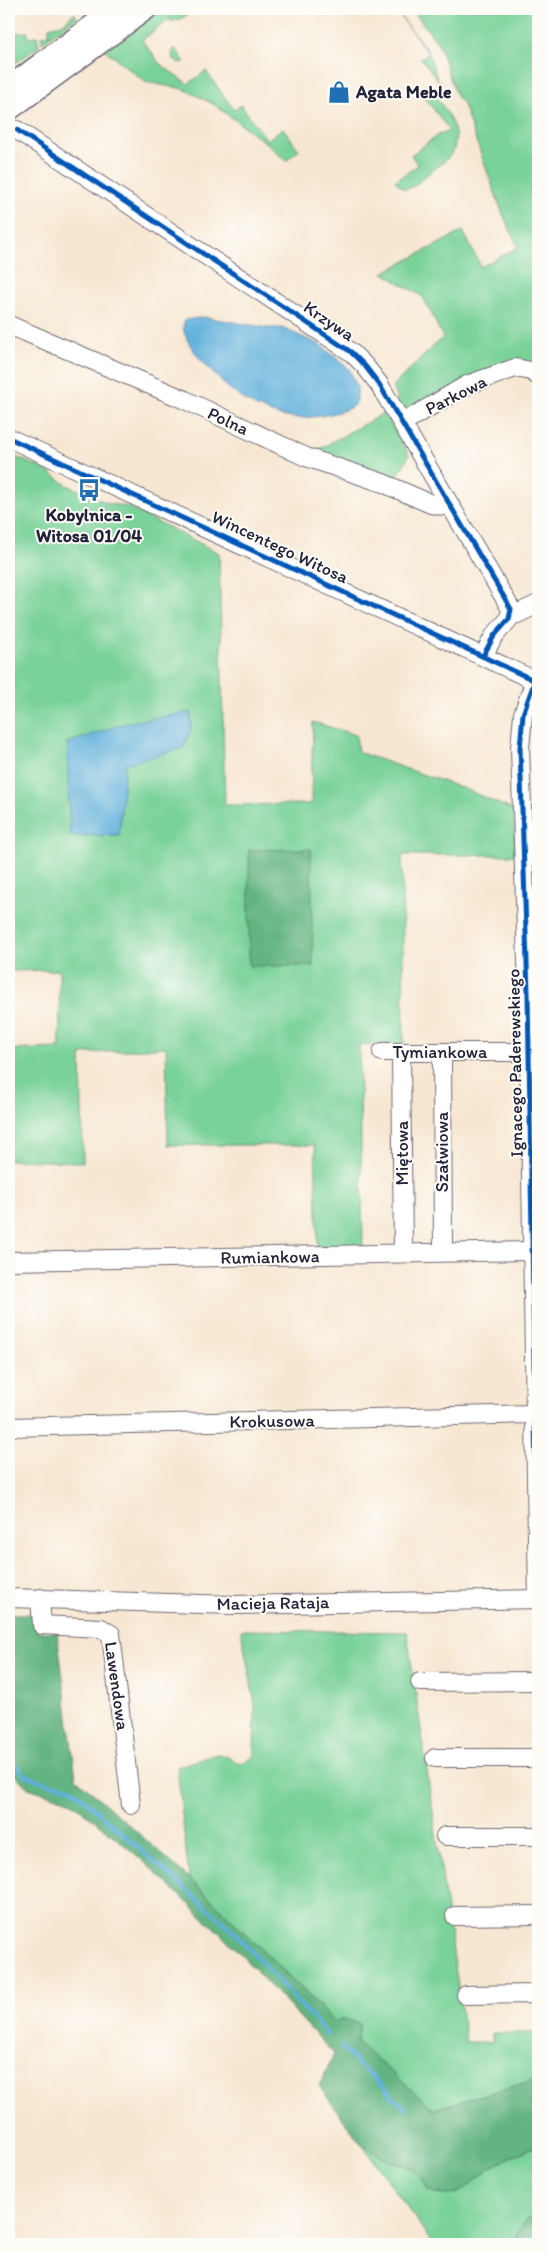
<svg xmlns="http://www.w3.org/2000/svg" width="547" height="2253" font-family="Itim,sans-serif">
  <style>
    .green { fill: #79d298; stroke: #4e7a6a }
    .forest { fill: #62b480; stroke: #426b5e }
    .water { fill: #61b0db; stroke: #42698b }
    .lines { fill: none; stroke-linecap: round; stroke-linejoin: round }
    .stream { stroke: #61b0db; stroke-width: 4 }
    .minor-casing { stroke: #6d6770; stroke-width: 20 }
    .major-casing { stroke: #6d6770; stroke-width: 25 }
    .minor { stroke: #fff; stroke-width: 18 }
    .major { stroke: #fff; stroke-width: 22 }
    .cycleway-casing { stroke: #fdfcf7; stroke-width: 8 }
    .cycleway { stroke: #0057b8; stroke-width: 5 }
    .labels { text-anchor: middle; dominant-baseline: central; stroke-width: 4; stroke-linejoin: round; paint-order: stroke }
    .poi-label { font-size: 18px; font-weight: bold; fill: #22223b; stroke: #fdfcf7; text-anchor: start }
    .street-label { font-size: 18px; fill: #22223b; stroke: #fdfcf7 }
  </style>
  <rect width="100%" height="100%" fill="#fdfcf7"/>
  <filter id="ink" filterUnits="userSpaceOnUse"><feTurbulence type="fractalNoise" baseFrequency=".02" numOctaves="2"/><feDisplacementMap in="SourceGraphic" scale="10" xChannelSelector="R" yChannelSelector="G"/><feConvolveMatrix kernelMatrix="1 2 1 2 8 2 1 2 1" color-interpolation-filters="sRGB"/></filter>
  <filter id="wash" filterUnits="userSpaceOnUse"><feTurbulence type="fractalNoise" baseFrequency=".0096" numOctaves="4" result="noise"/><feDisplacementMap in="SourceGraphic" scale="20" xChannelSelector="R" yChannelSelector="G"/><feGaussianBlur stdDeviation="1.12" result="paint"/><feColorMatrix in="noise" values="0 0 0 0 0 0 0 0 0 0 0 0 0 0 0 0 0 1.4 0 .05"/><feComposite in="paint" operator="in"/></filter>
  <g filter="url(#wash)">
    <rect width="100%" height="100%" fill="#f7e7d2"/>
    <!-- green -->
    <g class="green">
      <polygon points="157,9 195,9 178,21 176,19 172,22 170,19 142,40 160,64 188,84 206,71 234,110 241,105 267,140 283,128 299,150 286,161 268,144 213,104 184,89 145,82 103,48"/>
      <polygon points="395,9 427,50 439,82 421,58 428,53"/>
      <polygon points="412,9 538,9 538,364 404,416 392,387 443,337 423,297 383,273 463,231 481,267 518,247 502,212 462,102 457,98 439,45"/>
      <polygon points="74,13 77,17 42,43 41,36 49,34 49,27 62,24"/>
      <polygon points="86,16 84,24 9,79 9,72"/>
      <polygon points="14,30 15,33 28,32 28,37 37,36 39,46 9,68 9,31"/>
      <polygon points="175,48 185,62 179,63 173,59 172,53"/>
      <path d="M430,89C444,108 468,136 448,158C443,164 435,168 429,173C422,179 413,189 404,189L395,181L418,165L411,155L441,133L442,135L449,130L423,95Z"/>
      <polygon points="384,413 409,455 394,483 314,452"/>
      <polygon points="9,454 44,469 67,485 110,504 128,507 219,553 225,805 311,804 313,722 356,735 358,752 465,789 513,810 516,855 402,855 404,1044 359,1045 363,1246 318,1250 315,1145 168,1145 166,1047 81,1054 83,1162 9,1160 9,1050 60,1048 59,970 9,971"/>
      <polygon points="241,1630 407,1632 466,2042 492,2042 492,2033 538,2033 538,2079 434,2109 406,2088 336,2022 189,1878 177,1767 217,1754 226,1756 240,1764 254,1757 255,1704"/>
      <path d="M362,2145L389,2161L409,2167L420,2175L428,2190C459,2205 470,2181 492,2167C507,2158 523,2152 538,2145V2212C523,2222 518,2225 516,2244H432L418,2222Z"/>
    </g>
    <!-- forest -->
    <g class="forest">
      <polygon points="311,849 313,966 249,966 249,850"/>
      <path d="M9,1614H36L37,1632H57L76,1778L189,1878L335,2022L342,2018L360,2024L357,2042L434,2109L538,2079V2145C523,2152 507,2158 492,2167C469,2182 460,2205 428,2190L420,2175L409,2167L389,2161L362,2145L319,2086L334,2054L226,1939L140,1858L72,1802L28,1788L9,1769Z"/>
      <path d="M538,2212V2244H516C518,2225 523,2222 538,2212Z"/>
    </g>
    <!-- water -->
    <g class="water">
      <path d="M204,317L268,328H282L319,344L349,369L357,386V401C352,410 341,411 331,414C316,417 297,420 281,416C270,413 253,406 243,399C227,389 173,339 185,320Z"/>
      <polygon points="191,712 191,729 183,748 125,764 119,835 70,836 67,743 126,723"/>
    </g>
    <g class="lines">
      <!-- stream -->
      <g class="stream">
        <polyline points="9,1757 25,1775 50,1784 70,1787 234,1932 328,2035"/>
        <polyline points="341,2047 406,2109"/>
      </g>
    </g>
  </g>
  <g filter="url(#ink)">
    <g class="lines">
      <defs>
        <g id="minor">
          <polyline points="17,130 351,352 365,366 379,384 511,609 509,619 494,636 483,656"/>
          <polyline points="9,325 183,399 306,457 383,483 431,504 444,506 450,505"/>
          <polyline points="402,423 467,385 515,368 531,371 538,376"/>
          <polyline points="9,438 538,682"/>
          <polyline points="511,614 517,614 538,604"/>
          <polyline points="535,680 523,714 520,748 528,993 538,1599"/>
          <polyline points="382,1052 529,1052"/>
          <polyline points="401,1052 403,1253"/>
          <polyline points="442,1052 443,1252"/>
          <polyline points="9,1261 532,1251"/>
          <polyline points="9,1427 535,1414"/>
          <polyline points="9,1598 233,1605 538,1599"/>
          <polyline points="40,1598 42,1625 101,1628 111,1634 131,1805"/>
          <polyline points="420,1682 538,1681"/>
          <polyline points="435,1758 538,1758"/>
          <polyline points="445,1836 538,1836"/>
          <polyline points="455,1916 538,1915"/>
          <polyline points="466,1995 538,1994"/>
        </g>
        <g id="major">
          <polyline points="9,88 116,9"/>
          <polyline points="9,109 145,9"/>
        </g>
      </defs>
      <!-- minor casing -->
      <use href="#minor" class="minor-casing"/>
      <!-- major casing -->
      <use href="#major" class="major-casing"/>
      <!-- minor -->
      <use href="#minor" class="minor"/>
      <!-- major -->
      <use href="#major" class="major"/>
      <defs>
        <g id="cycleway">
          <polyline points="17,130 351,352 365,366 379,384 511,609 509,619 494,636 483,656"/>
          <polyline points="9,438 538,682"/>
          <polyline points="535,680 523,714 520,748 528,993 538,1599"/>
        </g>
      </defs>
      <!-- cycleway casing -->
      <use href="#cycleway" class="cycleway-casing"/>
      <!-- cycleway -->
      <use href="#cycleway" class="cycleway"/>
    </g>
  </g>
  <!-- icons -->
  <defs>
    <symbol id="shop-bare" viewBox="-9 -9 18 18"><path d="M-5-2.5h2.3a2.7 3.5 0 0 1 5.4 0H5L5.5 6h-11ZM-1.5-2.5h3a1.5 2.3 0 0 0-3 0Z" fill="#1f6fb2" stroke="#fdfcf7" stroke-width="2.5" paint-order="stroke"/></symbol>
    <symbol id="bus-bare" viewBox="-9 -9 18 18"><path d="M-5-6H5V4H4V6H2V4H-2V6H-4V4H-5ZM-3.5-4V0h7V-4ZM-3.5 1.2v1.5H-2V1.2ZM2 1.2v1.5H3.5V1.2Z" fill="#1f6fb2" stroke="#fdfcf7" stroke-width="2.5" paint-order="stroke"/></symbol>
  </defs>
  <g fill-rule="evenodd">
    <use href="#shop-bare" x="323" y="76" width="32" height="32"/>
    <use href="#bus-bare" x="73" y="474" width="32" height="32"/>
  </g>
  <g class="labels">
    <!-- poi labels -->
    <g class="poi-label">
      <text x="356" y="92">Agata Meble</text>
      <text x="89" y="515" text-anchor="middle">Kobylnica -<tspan x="89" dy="21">Witosa 01/04</tspan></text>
    </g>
    <!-- street labels -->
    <g class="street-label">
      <text transform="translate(329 321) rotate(34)">Krzywa</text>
      <text transform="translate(456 395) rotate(-27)">Parkowa</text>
      <text transform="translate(228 421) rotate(25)">Polna</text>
      <text transform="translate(280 547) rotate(25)">Wincentego Witosa</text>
      <text x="440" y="1052">Tymiankowa</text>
      <text transform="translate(515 1063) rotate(-91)">Ignacego Paderewskiego</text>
      <text transform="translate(442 1152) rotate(-90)">Szałwiowa</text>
      <text transform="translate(402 1153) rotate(-90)">Miętowa</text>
      <text transform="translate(270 1257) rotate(-1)">Rumiankowa</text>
      <text transform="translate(272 1421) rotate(-1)">Krokusowa</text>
      <text transform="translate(273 1603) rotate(-1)">Macieja Rataja</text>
      <text transform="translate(117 1686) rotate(82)">Lawendowa</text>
    </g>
  </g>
  <!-- margin -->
  <rect width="547" height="2253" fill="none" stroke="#fdfcf7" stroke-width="30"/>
</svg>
